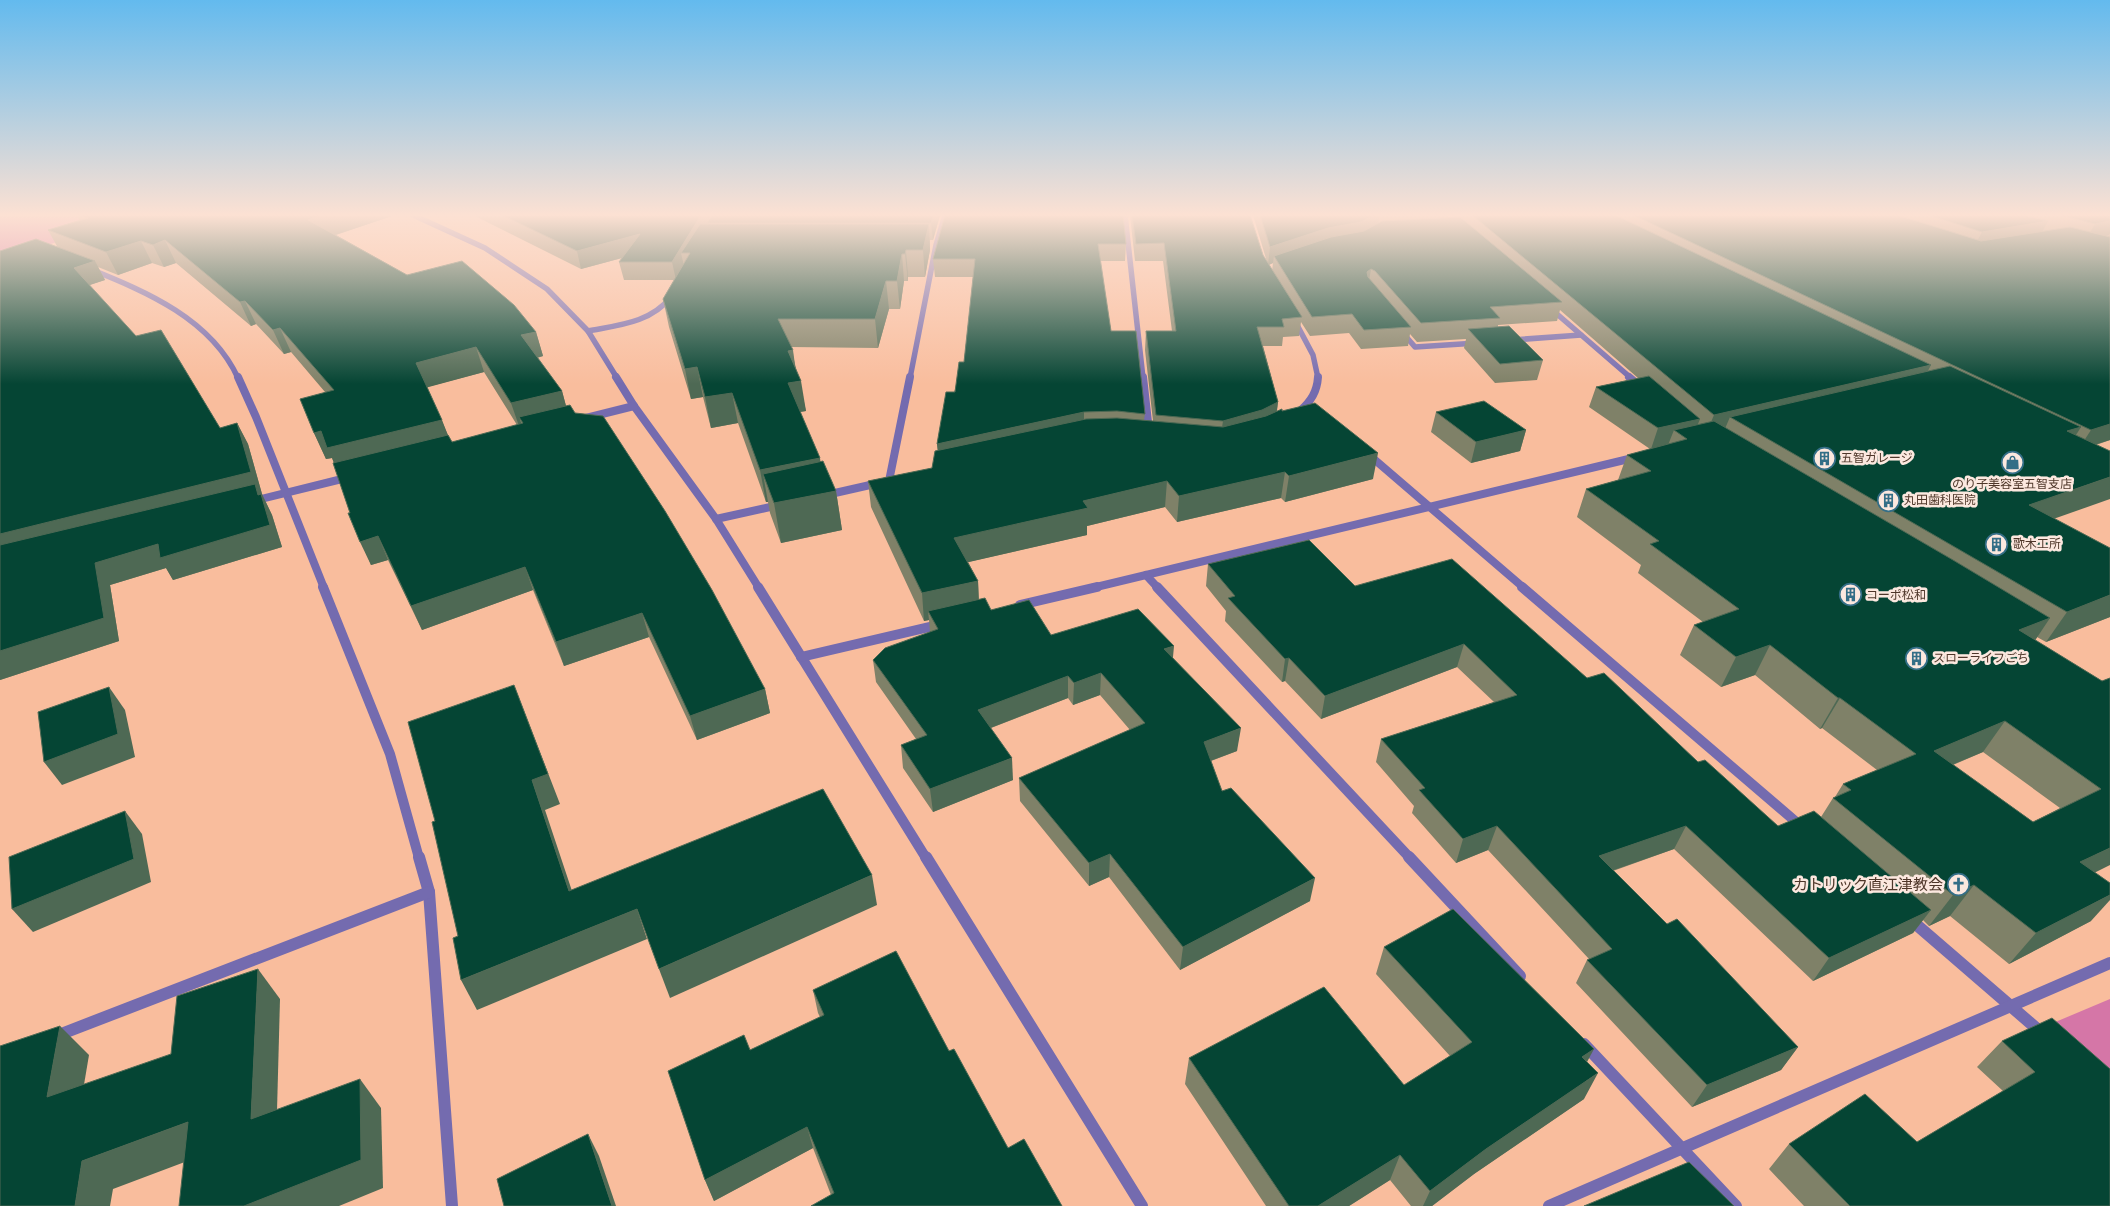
<svg xmlns="http://www.w3.org/2000/svg" width="2110" height="1206" font-family="'Work Sans','Noto Sans JP',sans-serif">
  <style>
    .green { fill: #d576a7 }
    .lines { fill: none; stroke-linecap: round; stroke-linejoin: round }
    .minor-far3 { stroke: #746baf; stroke-width: 5.5 }
    .minor-far2 { stroke: #746baf; stroke-width: 8 }
    .minor-far1 { stroke: #746baf; stroke-width: 10 }
    .minor { stroke: #746baf; stroke-width: 12 }
    .wall { fill: #7f8168; fill-rule: evenodd }
    .shaded-wall { fill: #4e6954 }
    .building { fill: #054534; stroke: #4e6954; fill-rule: evenodd }
    .labels { text-anchor: middle; dominant-baseline: central; stroke-width: 5; stroke-linejoin: round; paint-order: stroke }
    .poi-label { font-size: 12px; fill: #4e3629; stroke: #fce8df; text-anchor: start }
    .near-poi-label { font-size: 15px; fill: #4e3629; stroke: #fce8df; text-anchor: end }
  </style>
  <rect width="100%" height="100%" fill="#f9bd9d"/>
  <!-- green -->
  <g class="green">
    <polygon points="0,215 123,215 133,218 0,260"/>
    <polygon points="2110,999 2110,1071 2053,1023"/>
  </g>
  <g class="lines">
    <!-- minor-far3 -->
    <g class="minor-far3">
      <polyline points="413,215 485,248 547,289 588,331 617,378"/>
      <polyline points="1125,215 1143,378"/>
      <path d="M90,269C147,292 211,319 238,378"/>
      <polyline points="1550,308 1631,378"/>
      <polyline points="1295,321 1313,355 1318,378"/>
      <path d="M588,331C619,325 650,323 671,297"/>
      <polyline points="1402,332 1415,347 1477,343"/>
      <polyline points="1512,340 1581,335"/>
      <polyline points="910,378 936,245 945,215"/>
    </g>
    <!-- minor-far2 -->
    <g class="minor-far2">
      <polyline points="238,377 256,417 324,588"/>
      <polyline points="616,377 634,406 716,519 759,588"/>
      <polyline points="1143,377 1149,431"/>
      <polyline points="1629,377 1640,386"/>
      <path d="M1300,411C1311,401 1317,392 1318,377"/>
      <polyline points="586,418 634,406"/>
      <polyline points="1368,454 1524,588"/>
      <polyline points="889,481 910,377"/>
      <polyline points="826,495 879,483"/>
      <polyline points="253,501 350,477"/>
      <polyline points="716,519 779,505"/>
      <polyline points="1146,575 1158,588"/>
      <polyline points="1092,588 1637,457"/>
    </g>
    <!-- minor-far1 -->
    <g class="minor-far1">
      <polyline points="323,587 390,754 419,858"/>
      <polyline points="758,587 926,858"/>
      <polyline points="1157,587 1410,858"/>
      <polyline points="1522,587 1802,827"/>
      <polyline points="1020,605 1097,587"/>
      <polyline points="801,657 942,624"/>
    </g>
    <!-- minor -->
    <g class="minor">
      <polyline points="419,857 429,892 452,1206"/>
      <polyline points="926,857 1142,1206"/>
      <polyline points="1409,857 1520,976"/>
      <polyline points="1911,920 2043,1034"/>
      <polyline points="56,1036 429,892"/>
      <polyline points="1584,1044 1736,1206"/>
      <polyline points="1549,1206 2110,963"/>
    </g>
  </g>
  <!-- wall -->
  <g class="wall">
    <path d="M77,215H391L392,216L336,235L407,275L536,332L543,356L537,358L562,391L566,406L765,689L770,713L697,740L649,637L564,666L533,590L422,630L388,560L371,565L350,513L334,463L332,458L326,459L314,433L325,392L291,352L284,354L256,324L251,326L176,263L164,267L152,263L118,275L98,267L105,280L89,285L220,428L237,423L248,444L262,494L272,515L282,547L173,580L166,568L110,585L119,641L0,680L58,248L48,230L79,220ZM484,372L517,425L452,442L448,435L427,387Z"/>
    <polygon points="473,215 940,215 933,240 930,240 930,250 925,277 908,277 908,281 904,281 900,309 889,309 878,348 791,347 806,411 800,412 820,458 820,462 836,491 842,530 781,543 770,513 768,502 766,502 738,423 711,428 703,397 691,399 669,327 663,299 674,280 624,280 619,262 622,258 581,269"/>
    <path d="M945,215L1126,244L1125,261H1100L1111,331L1145,414L1144,420L1153,421L1145,350L1146,331H1172L1163,261H1135L1130,215H1250L1263,255L1267,262L1253,215H1448V217H1452L1449,215H2110V440L2096,445L2054,518L2110,617L2046,642L2037,637L2035,640L2102,681L2110,678L2091,921L2009,964L1950,916L1929,926L1923,920L1913,933L1813,981L1674,849L1613,871L1667,924L1798,1047L1781,1070L1692,1107L1576,983L1587,960L1589,959L1488,850L1456,863L1412,813L1414,806L1376,762L1381,739L1494,702L1457,667L1321,719L1285,681L1282,682L1225,621L1226,611L1206,586L1208,564L1355,586L1587,678L1698,762L1778,826L1821,817L1833,798L1835,797L1843,784L1877,770L1822,728L1820,729L1755,675L1721,687L1680,655L1694,625L1703,622L1638,573L1641,565L1577,517L1586,489L1618,480L1627,455L1650,449L1589,407L1596,387L1638,378L1560,310L1557,321L1498,325V327L1543,360L1537,380L1495,383L1464,348L1466,339L1417,342L1410,334L1408,346L1361,349L1349,333L1310,336L1301,322L1299,336L1283,337L1282,346H1263L1278,402L1277,411H1282L1373,479L1285,502L1281,498L1177,522L1165,507L1087,526V535L968,562L978,581L979,600L991,610L1051,635L1173,658L1237,751L1211,761L1222,791L1310,901L1180,970L1109,877L1089,886L1020,801L1019,778L1130,730L1100,695L1073,705L1068,698L991,728L1013,780L933,812L903,768L901,745L916,739L876,682L873,660L930,632L929,620L924,621L871,507L868,481L932,468L938,450L937,444L964,362L973,277H935L933,259ZM1273,263L1272,271L1269,265ZM1983,752L2060,808L2033,822L1953,765Z"/>
    <polygon points="1436,412 1526,430 1520,451 1471,463 1431,432"/>
    <polygon points="1384,947 1587,1062 1584,1099 1474,1174 1432,1206 1411,1206 1390,1180 1349,1206 1266,1206 1185,1084 1189,1058 1404,1085 1450,1056 1376,974"/>
    <polygon points="813,990 949,1051 1008,1148 1062,1206 831,1195 813,1148 714,1201 705,1180 750,1050 820,1017 818,1013"/>
    <polygon points="2002,1041 2110,1069 2110,1206 1804,1206 1769,1169 1789,1144 1917,1142 2003,1091 1977,1067"/>
  </g>
  <!-- shaded-wall -->
  <g class="shaded-wall">
    <polygon points="323,215 391,215 392,216 317,241 308,220"/>
    <polygon points="701,215 715,215 690,253 681,253 684,266 676,280 672,262"/>
    <polygon points="934,215 940,215 933,240 931,223"/>
    <polygon points="1375,215 1380,215 1377,228 1274,256 1273,263 1268,265 1270,247 1328,228"/>
    <polygon points="2048,221 2039,238 1973,249 1982,232"/>
    <polygon points="2110,221 2110,233 2109,235 2085,241 2095,224"/>
    <polygon points="929,224 930,250 925,277 923,250"/>
    <polygon points="640,234 644,252 581,269 577,251"/>
    <polygon points="165,240 176,263 164,267 153,245"/>
    <polygon points="141,241 152,263 118,275 106,252"/>
    <polygon points="906,250 908,277 908,281 905,254"/>
    <polygon points="902,254 904,281 900,309 897,281"/>
    <polygon points="95,261 105,280 84,287 74,268"/>
    <polygon points="1371,269 1368,287 1367,272"/>
    <polygon points="886,281 889,309 878,348 875,319"/>
    <polygon points="245,301 256,324 251,326 240,302"/>
    <polygon points="280,328 291,352 284,354 273,330"/>
    <polygon points="536,332 543,356 529,360 521,335"/>
    <polygon points="476,347 484,372 425,388 416,363"/>
    <polygon points="793,350 797,380 788,351"/>
    <polygon points="1931,365 1921,384 1730,417 1724,431 1705,436 1714,415"/>
    <polygon points="697,367 703,397 691,399 685,369"/>
    <polygon points="801,381 806,411 793,413 788,383"/>
    <polygon points="562,391 569,417 523,423 519,417 523,428 520,429 511,403"/>
    <polygon points="732,393 738,423 711,428 705,397"/>
    <polygon points="1278,402 1275,423 1220,441 1223,421"/>
    <polygon points="1084,412 1084,432 939,464 937,444"/>
    <polygon points="1700,419 1692,439 1687,439 1674,430 1668,445 1651,449 1658,428"/>
    <polygon points="442,420 452,446 339,475 332,458 326,459 314,433 321,431"/>
    <polygon points="237,423 248,444 262,494 272,515 282,547 173,580 166,568 110,585 119,641 0,680 0,651 95,563 158,544 270,525 0,560 0,534"/>
    <polygon points="2110,424 2110,440 2078,450 2091,430"/>
    <polygon points="2081,427 2064,454 2067,431"/>
    <polygon points="1526,430 1520,451 1471,463 1476,442"/>
    <polygon points="1378,453 1373,479 1285,502 1289,476"/>
    <polygon points="820,458 824,489 763,474 768,502 766,502 760,470"/>
    <polygon points="1285,472 1281,498 1177,522 1179,496"/>
    <polygon points="2110,477 2110,499 2011,534 2029,505"/>
    <polygon points="1167,481 1165,507 1087,526 1087,535 956,565 954,538 1083,501"/>
    <polygon points="836,491 842,530 781,543 774,503"/>
    <polygon points="378,536 388,560 371,565 360,542"/>
    <polygon points="525,567 533,590 422,630 411,606"/>
    <polygon points="978,581 979,608 928,611 929,620 924,621 922,593"/>
    <polygon points="2110,595 2110,617 2046,642 2067,612"/>
    <polygon points="642,613 649,637 564,666 556,642"/>
    <polygon points="2050,618 2030,648 2019,630"/>
    <polygon points="1464,644 1457,667 1321,719 1325,696"/>
    <polygon points="1770,645 1755,675 1721,687 1736,657"/>
    <polygon points="1174,646 1172,668 1164,649"/>
    <polygon points="1289,658 1285,681 1282,682 1285,659"/>
    <polygon points="1101,673 1100,695 1073,705 1074,683"/>
    <polygon points="1068,676 1068,698 980,732 978,710"/>
    <polygon points="514,685 560,804 545,810 582,921 569,891 532,780"/>
    <polygon points="109,687 125,710 135,757 62,785 44,762"/>
    <polygon points="765,689 770,713 697,740 690,716"/>
    <polygon points="1838,698 1840,698 1822,728 1820,729"/>
    <polygon points="2005,721 1983,752 1913,781 1934,751"/>
    <polygon points="1241,728 1237,751 1202,764 1204,742"/>
    <polygon points="1012,758 1013,780 933,812 930,789"/>
    <polygon points="125,811 142,834 151,882 33,932 12,909"/>
    <polygon points="1497,826 1488,850 1456,863 1463,839"/>
    <polygon points="1686,826 1674,849 1588,879 1599,856"/>
    <polygon points="2110,848 2110,865 2054,893 2080,862"/>
    <polygon points="1110,854 1109,877 1089,886 1089,863"/>
    <polygon points="872,875 877,905 670,998 659,969"/>
    <polygon points="1315,878 1310,901 1180,970 1183,947"/>
    <polygon points="1974,885 1950,916 1929,926 1953,895"/>
    <polygon points="2110,895 2110,900 2091,921 2009,964 2036,933"/>
    <polygon points="637,909 647,939 477,1010 461,980"/>
    <polygon points="1931,910 1913,933 1813,981 1829,958"/>
    <polygon points="258,969 280,999 276,1148 251,1119"/>
    <polygon points="60,1026 89,1055 77,1126 47,1097"/>
    <polygon points="1798,1047 1781,1070 1692,1107 1707,1085"/>
    <polygon points="1594,1049 1580,1075 1582,1057"/>
    <polygon points="1598,1073 1584,1099 1474,1174 1432,1206 1423,1206 1430,1191 1486,1149"/>
    <polygon points="360,1079 381,1108 383,1188 339,1206 244,1206"/>
    <polygon points="188,1122 214,1151 113,1189 110,1206 75,1206 82,1161"/>
    <polygon points="807,1127 813,1148 714,1201 705,1180"/>
    <polygon points="588,1134 599,1156 616,1206 612,1206"/>
    <polygon points="1400,1155 1390,1180 1349,1206 1318,1206"/>
  </g>
  <!-- building -->
  <g class="building">
    <polygon points="79,215 323,215 308,220 407,275 462,261 514,305 536,332 521,335 562,391 511,403 476,347 416,363 442,420 327,448 321,431 314,433 300,399 334,390 280,328 273,330 245,301 240,302 165,240 153,245 141,241 106,252 48,230 88,218"/>
    <polygon points="502,215 701,215 672,262 619,262 640,234 577,251"/>
    <polygon points="712,215 934,215 931,223 707,223"/>
    <polygon points="945,215 1123,215 1126,244 1098,244 1111,331 1136,331 1145,414 1117,411 1084,412 937,444 946,392 955,392 959,362 964,362 975,259 933,259"/>
    <polygon points="1132,215 1250,215 1263,255 1302,317 1282,319 1284,327 1257,327 1278,402 1262,410 1223,421 1156,415 1146,331 1176,331 1164,243 1136,244"/>
    <polygon points="1260,215 1375,215 1361,222 1328,228 1270,247"/>
    <polygon points="1472,215 1615,215 1931,365 1714,415"/>
    <polygon points="1633,215 1897,215 1981,241 2070,227 2110,237 2110,424 2091,430"/>
    <polygon points="1928,215 2024,215 2048,221 1982,232"/>
    <polygon points="2059,215 2110,215 2110,221 2095,224"/>
    <polygon points="1460,217 1562,302 1490,307 1500,318 1421,323 1375,271 1371,269 1367,272 1368,277 1411,327 1364,330 1352,314 1312,317 1274,256 1331,237 1364,231 1382,221"/>
    <polygon points="700,224 929,224 923,250 906,250 905,254 902,254 897,281 886,281 875,319 778,319 793,350 788,351 801,381 788,383 820,458 760,470 732,393 705,397 697,367 685,369 663,299 690,253 681,253"/>
    <polygon points="36,239 95,261 74,268 136,336 161,330 220,428 237,423 251,472 0,534 0,251"/>
    <polygon points="1509,326 1543,360 1500,364 1468,329"/>
    <polygon points="1950,366 2081,427 2067,431 2110,451 2110,477 2029,505 2110,548 2110,595 2067,612 1730,417"/>
    <polygon points="1649,376 1700,419 1658,428 1596,387"/>
    <polygon points="1484,401 1526,430 1476,442 1436,412"/>
    <polygon points="1315,403 1378,453 1289,476 1285,472 1179,496 1167,481 1083,501 1088,508 954,538 978,581 922,593 868,481 932,468 935,451 1086,419 1117,418 1223,427 1266,416 1282,409 1282,411"/>
    <polygon points="570,405 575,413 603,416 665,511 712,590 765,689 690,716 642,613 556,642 525,567 411,606 378,536 360,542 348,513 350,513 333,463 448,435 452,442 523,423 519,417"/>
    <path d="M1714,421L1953,560L2050,618L2019,630L2102,681L2110,678V848L2080,862L2110,883V895L2036,933L1974,885L1953,895L1833,798L1851,790L1843,784L1916,754L1840,698H1838L1770,645L1736,657L1694,625L1739,609L1650,544L1659,541L1586,489L1651,471L1627,455L1687,439L1674,430ZM2005,721L2101,789L2033,822L1934,751Z"/>
    <polygon points="823,461 836,491 774,503 763,474"/>
    <polygon points="255,484 258,495 261,494 270,525 160,558 158,544 95,563 104,618 0,651 0,545"/>
    <polygon points="1309,540 1355,586 1452,559 1587,678 1604,673 1698,762 1705,760 1778,826 1814,811 1931,910 1829,958 1686,826 1599,856 1667,924 1677,919 1798,1047 1707,1085 1587,960 1612,949 1497,826 1463,839 1419,790 1425,788 1381,739 1517,695 1464,644 1325,696 1289,658 1285,659 1228,598 1235,596 1208,564"/>
    <polygon points="985,598 991,610 1029,600 1051,635 1138,609 1174,646 1164,649 1241,728 1204,742 1222,791 1231,788 1315,878 1183,947 1110,854 1089,863 1019,778 1145,723 1101,673 1074,683 1068,676 978,710 1012,758 930,789 901,745 927,735 873,660 885,648 938,629 928,611"/>
    <polygon points="514,685 548,774 532,780 569,891 823,789 872,875 659,969 637,909 461,980 453,938 458,936 432,822 435,821 408,722"/>
    <polygon points="109,687 118,734 44,762 38,712"/>
    <polygon points="125,811 134,859 12,909 9,857"/>
    <polygon points="1453,909 1594,1049 1582,1057 1598,1073 1486,1149 1430,1191 1400,1155 1318,1206 1289,1206 1189,1058 1324,987 1404,1085 1472,1042 1384,947"/>
    <polygon points="896,951 949,1051 954,1049 1008,1148 1024,1139 1062,1206 811,1206 834,1193 807,1127 705,1180 668,1071 744,1035 750,1050 824,1015 813,990"/>
    <polygon points="258,969 251,1119 360,1079 361,1160 244,1206 179,1206 188,1122 82,1161 75,1206 0,1206 0,1046 60,1026 47,1097 171,1054 177,996"/>
    <polygon points="2052,1018 2110,1069 2110,1206 1850,1206 1789,1144 1865,1094 1917,1142 2035,1072 2002,1041"/>
    <polygon points="588,1134 612,1206 504,1206 497,1179"/>
    <polygon points="1689,1162 1734,1206 1584,1206"/>
  </g>
  <!-- sky -->
  <linearGradient id="sky" x2="0" y2="1"><stop stop-color="#63baee"/><stop offset="0.56" stop-color="#fce1d3"/><stop offset="1" stop-color="#fce1d3" stop-opacity="0"/></linearGradient>
  <rect width="2110" height="384" fill="url(#sky)"/>
  <!-- icons -->
  <defs>
    <symbol id="building-ring" viewBox="-11 -11 22 22"><circle r="9.5" fill="#fce8df" stroke="#346e87" stroke-width="1.5"/><path d="M-4-6H4V6H1V3H-1V6H-4ZM-2.5-4.3h1.7v1.8h-1.7ZM.8-4.3h1.7v1.8H.8ZM-2.5-1h1.7V.8h-1.7ZM.8-1h1.7V.8H.8Z" fill="#346e87"/></symbol>
    <symbol id="shop-ring" viewBox="-11 -11 22 22"><circle r="9.5" fill="#fce8df" stroke="#346e87" stroke-width="1.5"/><path d="M-5-2.5h2.3a2.7 3.5 0 0 1 5.4 0H5L5.5 6h-11ZM-1.5-2.5h3a1.5 2.3 0 0 0-3 0Z" fill="#346e87"/></symbol>
    <symbol id="church-ring" viewBox="-11 -11 22 22"><circle r="9.5" fill="#fce8df" stroke="#346e87" stroke-width="1.5"/><path d="M-1.2-6h2.4v3.5h3.3v2.4h-3.3V6h-2.4V-.1h-3.3v-2.4h3.3Z" fill="#346e87"/></symbol>
  </defs>
  <g fill-rule="evenodd">
    <use href="#building-ring" x="1812" y="446" width="25" height="25"/>
    <use href="#shop-ring" x="2000" y="450" width="25" height="25"/>
    <use href="#building-ring" x="1876" y="488" width="25" height="25"/>
    <use href="#building-ring" x="1984" y="532" width="25" height="25"/>
    <use href="#building-ring" x="1838" y="582" width="25" height="25"/>
    <use href="#building-ring" x="1904" y="646" width="25" height="25"/>
    <use href="#church-ring" x="1946" y="872" width="25" height="25"/>
  </g>
  <g class="labels">
    <!-- poi labels -->
    <g class="poi-label">
      <text x="1841" y="458">五智ガレージ</text>
      <text x="2012" y="484" text-anchor="middle">のり子美容室五智支店</text>
      <text x="1904" y="500">丸田歯科医院</text>
      <text x="2013" y="544">歌木工所</text>
      <text x="1866" y="595">コーポ松和</text>
      <text x="1933" y="658">スローライフごち</text>
    </g>
    <!-- near-poi labels -->
    <g class="near-poi-label">
      <text x="1943" y="885">カトリック直江津教会</text>
    </g>
  </g>
</svg>
